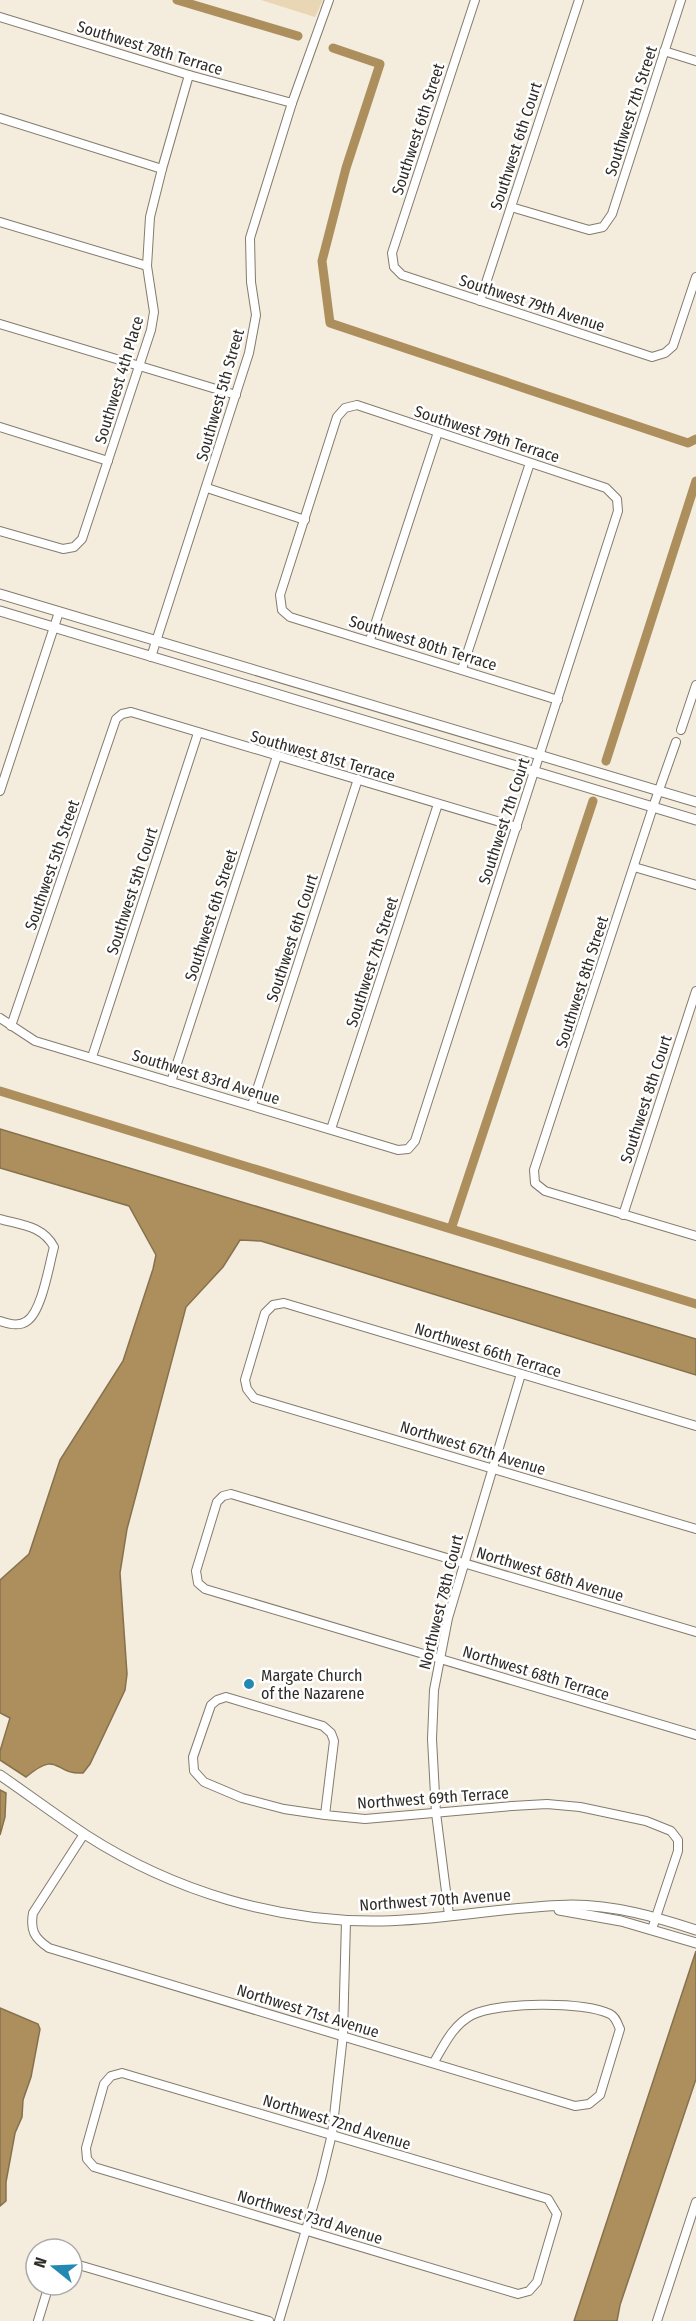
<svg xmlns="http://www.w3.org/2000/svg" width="696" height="2321" font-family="'Fira Sans Condensed',sans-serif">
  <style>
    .green { fill: #e9d6b5 }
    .water { fill: #ac8f5c; stroke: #86714c; stroke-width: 1.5 }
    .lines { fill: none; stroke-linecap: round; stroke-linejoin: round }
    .canal { stroke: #ac8f5c; stroke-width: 9 }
    .minor-casing { stroke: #837b6e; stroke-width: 10 }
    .tertiary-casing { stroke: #837b6e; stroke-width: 11 }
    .minor { stroke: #fff; stroke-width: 8 }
    .tertiary { stroke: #fff; stroke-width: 9 }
    .poi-dot { fill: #2489b2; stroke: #fff; stroke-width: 2 }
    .labels { text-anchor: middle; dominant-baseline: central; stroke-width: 5; stroke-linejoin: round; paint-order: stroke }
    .street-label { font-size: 16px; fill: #2f2c27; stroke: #fff }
    .poi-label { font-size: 16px; fill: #2f2c27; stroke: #fff; text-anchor: start }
  </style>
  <rect width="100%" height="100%" fill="#f4ecdd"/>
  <!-- green -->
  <polygon class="green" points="261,0 323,0 315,17"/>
  <!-- water -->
  <g class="water">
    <path d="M0,1129L696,1339V1375L261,1241L240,1240L223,1267L186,1307L127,1529L120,1573L127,1674L125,1690L90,1764L83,1773C53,1775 60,1749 26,1777L0,1760V1751L10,1718L0,1713V1580L29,1554L60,1460L123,1361L153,1269L156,1255L129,1206L0,1168Z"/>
    <polygon points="0,1790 6,1793 5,1817 0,1835"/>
    <polygon points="696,1951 696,2079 620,2305 617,2321 574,2321"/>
    <polygon points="0,2008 38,2024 40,2029 31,2077 23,2100 22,2117 15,2133 6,2182 6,2201 0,2206"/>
  </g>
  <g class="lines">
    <!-- canal -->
    <g class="canal">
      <polyline points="177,0 298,36"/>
      <polyline points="333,48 380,64 346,168 322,261 330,323 688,443 696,439"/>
      <polyline points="606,761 696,481"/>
      <polyline points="0,1091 696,1304"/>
      <polyline points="452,1226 593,801"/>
    </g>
    <defs>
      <g id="minor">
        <polyline points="475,0 392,253 394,267 402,275 652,357 665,353 673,346 696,277"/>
        <polyline points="0,17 189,75 292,103"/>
        <polyline points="664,51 696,61"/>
        <polyline points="0,118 162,169"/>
        <polyline points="511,207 589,230 603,227 612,214 681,0"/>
        <polyline points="0,222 147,266"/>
        <polyline points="480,301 579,0"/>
        <polyline points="0,324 236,395"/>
        <polyline points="0,427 108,461"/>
        <polyline points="207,488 305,520"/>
        <polyline points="0,531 63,549 74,547 82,539 151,330 154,312 147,266 150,217 162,169 189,75"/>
        <polyline points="370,640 438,432"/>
        <polyline points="151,657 249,353 256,315 251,282 250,238 292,103 329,0"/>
        <polyline points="462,669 530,463"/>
        <polyline points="681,730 696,685"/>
        <polyline points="676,742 653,807 534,1170 535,1183 545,1191 696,1236"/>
        <polyline points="0,791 59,612"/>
        <polyline points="634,867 696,885"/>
        <polyline points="0,1018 35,1041 398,1150 408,1149 415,1141 618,511 617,499 606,488 357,405 345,408 337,417 280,595 282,610 290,617 558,700"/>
        <polyline points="11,1026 116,719 122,714 131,712 517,827"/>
        <polyline points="92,1057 198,733"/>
        <polyline points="171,1082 277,756"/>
        <polyline points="252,1105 358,779"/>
        <polyline points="331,1129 438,804"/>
        <polyline points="623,1215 696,991"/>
        <path d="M0,1219C22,1225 43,1226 54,1247C49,1265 42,1311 27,1321C19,1327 8,1324 0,1321"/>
        <polyline points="696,1426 284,1303 273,1305 265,1313 245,1380 247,1389 254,1398 696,1529"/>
        <polyline points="696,1632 231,1494 223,1496 217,1502 196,1571 198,1583 205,1589 696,1735"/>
        <polyline points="325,1815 334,1741 331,1733 323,1726 226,1697 217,1700 211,1705 193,1757 194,1771 204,1782 242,1798 284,1809 325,1815 365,1819 512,1806 547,1804 580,1807 646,1821 671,1831 678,1840 678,1851 652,1929"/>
        <path d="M84,1834L33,1913C30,1930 34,1938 49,1948L575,2106L589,2104L600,2095L620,2029C617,2023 616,2017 610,2014C583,2001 498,2002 472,2015C453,2025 444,2045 434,2062"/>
        <polyline points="449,1915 436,1813 432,1739 434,1690 448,1618 521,1374"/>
        <polygon points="122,2073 548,2199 557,2214 537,2282 529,2291 518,2294 94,2167 87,2159 86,2148 104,2084 111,2076"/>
        <polyline points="72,2263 269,2321"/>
        <polyline points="38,2321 49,2285"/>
        <polyline points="279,2321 321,2179 332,2134 343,2035 346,1921"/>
        <polyline points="657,2321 696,2202"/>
      </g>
      <g id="tertiary">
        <polyline points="0,594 696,802"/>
        <polyline points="0,611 696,820"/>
        <path d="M0,1775C29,1795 57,1816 86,1835C173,1891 279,1923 382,1921C445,1920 508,1906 572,1905C615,1905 656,1917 696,1930"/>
        <polyline points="559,1910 621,1921 696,1943"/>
      </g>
    </defs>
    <!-- minor casing -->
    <use href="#minor" class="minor-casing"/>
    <!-- tertiary casing -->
    <use href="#tertiary" class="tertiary-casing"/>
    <!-- minor -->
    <use href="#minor" class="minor"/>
    <!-- tertiary -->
    <use href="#tertiary" class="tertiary"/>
  </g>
  <!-- markers -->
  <circle class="poi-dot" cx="249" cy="1684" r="6"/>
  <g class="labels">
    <!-- street labels -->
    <g class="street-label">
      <text transform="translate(150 48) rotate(17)">Southwest 78th Terrace</text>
      <text transform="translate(631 111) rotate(-72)">Southwest 7th Street</text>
      <text transform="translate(418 129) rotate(-72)">Southwest 6th Street</text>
      <text transform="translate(516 146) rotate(-72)">Southwest 6th Court</text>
      <text transform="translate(532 303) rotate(18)">Southwest 79th Avenue</text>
      <text transform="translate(119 380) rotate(-73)">Southwest 4th Place</text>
      <text transform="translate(220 395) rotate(-74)">Southwest 5th Street</text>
      <text transform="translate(487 434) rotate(18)">Southwest 79th Terrace</text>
      <text transform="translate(423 643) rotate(17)">Southwest 80th Terrace</text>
      <text transform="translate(323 756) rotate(16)">Southwest 81st Terrace</text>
      <text transform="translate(504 821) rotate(-72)">Southwest 7th Court</text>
      <text transform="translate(52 865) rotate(-71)">Southwest 5th Street</text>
      <text transform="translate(132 891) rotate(-72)">Southwest 5th Court</text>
      <text transform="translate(211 915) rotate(-72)">Southwest 6th Street</text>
      <text transform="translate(292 938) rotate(-72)">Southwest 6th Court</text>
      <text transform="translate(372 962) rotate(-72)">Southwest 7th Street</text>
      <text transform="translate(582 982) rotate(-72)">Southwest 8th Street</text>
      <text transform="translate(206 1077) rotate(17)">Southwest 83rd Avenue</text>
      <text transform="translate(646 1099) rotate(-72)">Southwest 8th Court</text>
      <text transform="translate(488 1350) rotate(17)">Northwest 66th Terrace</text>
      <text transform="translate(473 1448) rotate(17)">Northwest 67th Avenue</text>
      <text transform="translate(550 1574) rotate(17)">Northwest 68th Avenue</text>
      <text transform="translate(441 1602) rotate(-76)">Northwest 78th Court</text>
      <text transform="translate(536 1673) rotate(17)">Northwest 68th Terrace</text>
      <text transform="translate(433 1798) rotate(-4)">Northwest 69th Terrace</text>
      <text transform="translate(435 1900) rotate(-4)">Northwest 70th Avenue</text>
      <text transform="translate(308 2011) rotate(17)">Northwest 71st Avenue</text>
      <text transform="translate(337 2122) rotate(17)">Northwest 72nd Avenue</text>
      <text transform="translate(310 2217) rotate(17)">Northwest 73rd Avenue</text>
    </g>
    <!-- poi labels -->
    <g class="poi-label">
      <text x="261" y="1675">Margate Church<tspan x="261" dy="18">of the Nazarene</tspan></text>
    </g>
  </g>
  <!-- north arrow -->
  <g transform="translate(54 2267) rotate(288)"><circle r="28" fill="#ffffff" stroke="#acaba9" stroke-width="1.5"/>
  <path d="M0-4.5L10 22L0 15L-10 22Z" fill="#2489b2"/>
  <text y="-9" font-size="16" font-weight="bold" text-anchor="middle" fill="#2f2c27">N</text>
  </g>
</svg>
